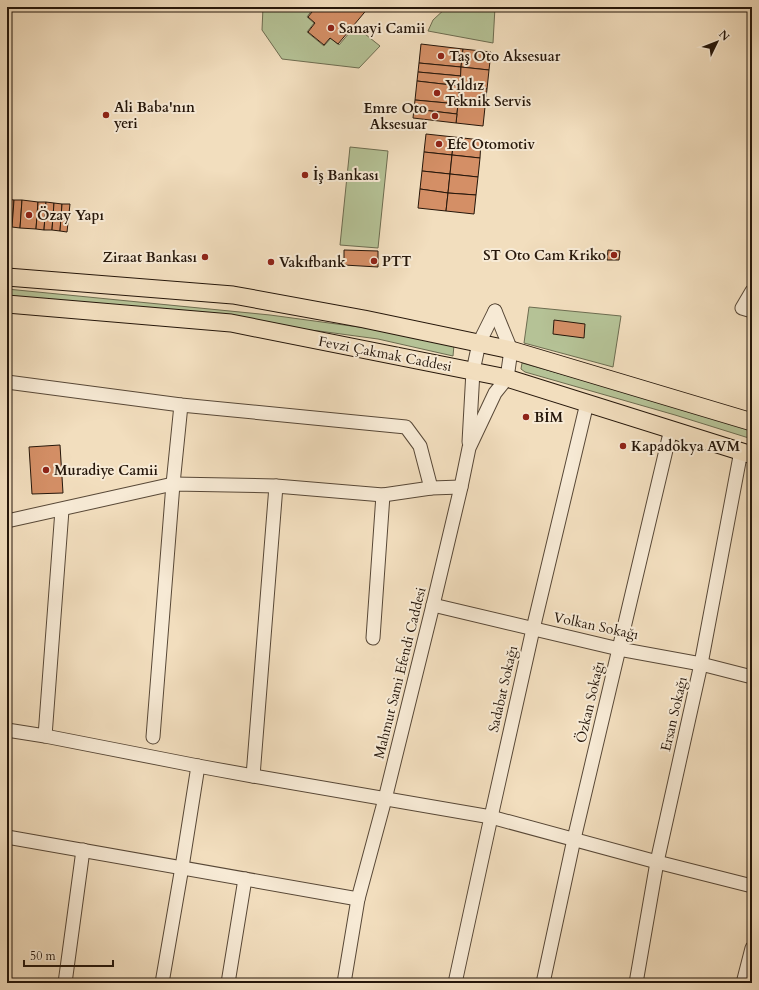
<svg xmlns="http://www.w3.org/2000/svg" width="759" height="990" font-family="Cardo,serif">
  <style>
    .green { fill: #b5c296; stroke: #6d6c50 }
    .building { fill: #d48f66; stroke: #25160a }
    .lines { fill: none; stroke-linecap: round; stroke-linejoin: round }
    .minor-casing { stroke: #584837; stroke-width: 15 }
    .major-casing { stroke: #25160a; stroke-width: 19 }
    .minor { stroke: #f7ead5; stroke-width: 13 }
    .major { stroke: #f2debe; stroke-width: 17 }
    .poi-dot { fill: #8f2418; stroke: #f7ead5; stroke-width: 1.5 }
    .labels { text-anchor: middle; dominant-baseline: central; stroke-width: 4; stroke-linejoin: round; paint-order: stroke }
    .poi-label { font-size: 14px; font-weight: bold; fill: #25160a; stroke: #f7ead5; text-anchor: start }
    .street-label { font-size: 14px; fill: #25160a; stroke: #f7ead5 }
  </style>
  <rect width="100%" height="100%" fill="#f2debe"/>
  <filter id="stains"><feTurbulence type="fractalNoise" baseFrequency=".005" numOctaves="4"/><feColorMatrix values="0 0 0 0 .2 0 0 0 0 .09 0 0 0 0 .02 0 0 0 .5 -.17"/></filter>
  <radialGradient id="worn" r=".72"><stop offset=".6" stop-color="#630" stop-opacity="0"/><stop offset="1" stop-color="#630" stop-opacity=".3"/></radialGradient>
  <!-- green -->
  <g class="green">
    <polygon points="263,7 314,7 307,17 314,23 307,32 324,46 331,38 339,45 355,26 380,46 359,68 282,59 262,30"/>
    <polygon points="447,7 495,7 493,43 428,31 433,20"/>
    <polygon points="350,147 388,151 378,248 340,245"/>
    <polygon points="7,289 270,315 381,330 454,345 453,356 378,339 319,331 7,299"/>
    <polygon points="529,307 621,316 613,367 524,343"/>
    <polygon points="522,363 658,401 752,430 752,439 675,415 525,372 521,369"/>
  </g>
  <!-- building -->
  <g class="building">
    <polygon points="316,7 369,7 338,44 330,38 324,45 308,32 315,23 308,17"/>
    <polygon points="421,44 463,49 461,67 419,63"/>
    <polygon points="463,49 491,52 489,70 461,67"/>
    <polygon points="419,63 461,67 461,76 418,72"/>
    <polygon points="461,67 489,70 487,89 460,86"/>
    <polygon points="418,72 461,76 460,86 417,81"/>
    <polygon points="417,81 460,86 458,104 415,100"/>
    <polygon points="460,86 487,89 485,107 458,104"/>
    <polygon points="415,100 458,104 457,114 414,109"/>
    <polygon points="458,104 485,107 483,126 456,123"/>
    <polygon points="414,109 457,114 456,123 413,118"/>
    <polygon points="426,134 454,137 452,155 424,152"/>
    <polygon points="454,137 481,140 480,158 452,155"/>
    <polygon points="424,152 452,155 450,174 422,171"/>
    <polygon points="452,155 480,158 478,177 450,174"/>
    <polygon points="422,171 450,174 448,193 420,189"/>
    <polygon points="450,174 478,177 476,195 448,193"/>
    <polygon points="420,189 448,193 446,211 418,208"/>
    <polygon points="448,193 476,195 474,214 446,211"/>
    <polygon points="7,199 14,200 12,227 7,227"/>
    <polygon points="14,200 22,200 20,228 12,227"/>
    <polygon points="22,200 38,202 36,229 20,228"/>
    <polygon points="38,202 46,202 44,230 36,229"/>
    <polygon points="46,202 54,203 52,230 44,230"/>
    <polygon points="54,203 62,204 60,231 52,230"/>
    <polygon points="62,204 70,204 67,232 60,231"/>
    <polygon points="344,250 378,251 378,267 344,265"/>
    <polygon points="608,250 620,251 619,260 607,260"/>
    <polygon points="554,320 585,324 584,338 553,334"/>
    <polygon points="60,445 63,493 32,494 29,447"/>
  </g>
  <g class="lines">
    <defs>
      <g id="minor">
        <polyline points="752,291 742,308 752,311"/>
        <polyline points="7,382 181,405 406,427 420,446 431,488"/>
        <polyline points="469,442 473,371 479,343 495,311"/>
        <polyline points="7,521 173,484 276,486 383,495 431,488 461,487"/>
        <polyline points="433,605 619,649 701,664 752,677"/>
        <polyline points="373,638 383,495"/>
        <polyline points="7,730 45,736 198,766 253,776 491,817 657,862 752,886"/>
        <polyline points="45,736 62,510"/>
        <polyline points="153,737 173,484 181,405"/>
        <polyline points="253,776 276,486"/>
        <polyline points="7,837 358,899"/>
        <polyline points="65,983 83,850"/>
        <polyline points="162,983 182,867 198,766"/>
        <polyline points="228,983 245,879"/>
        <polyline points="344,983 358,899 385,799 433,605 461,487 469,448 495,393 507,378 511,350 495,311"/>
        <polyline points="455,983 491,817 533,629 587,403"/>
        <polyline points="543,983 574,839 671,429"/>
        <polyline points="636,983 657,862 701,664 741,451"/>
        <polyline points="743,983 752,948"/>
      </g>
      <g id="major">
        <polyline points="7,277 233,295 364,319 511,350 752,422"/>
        <polyline points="7,304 231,323 507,378 752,455"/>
      </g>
    </defs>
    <!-- minor casing -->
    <use href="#minor" class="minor-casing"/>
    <!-- major casing -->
    <use href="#major" class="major-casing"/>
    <!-- minor -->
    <use href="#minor" class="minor"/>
    <!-- major -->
    <use href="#major" class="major"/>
  </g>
  <!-- markers -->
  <g class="poi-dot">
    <circle cx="331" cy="28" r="4"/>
    <circle cx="441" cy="56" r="4"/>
    <circle cx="437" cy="93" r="4"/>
    <circle cx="106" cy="115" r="4"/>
    <circle cx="435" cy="116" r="4"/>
    <circle cx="439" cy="144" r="4"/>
    <circle cx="305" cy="175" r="4"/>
    <circle cx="29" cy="215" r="4"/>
    <circle cx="614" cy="255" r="4"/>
    <circle cx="205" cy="257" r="4"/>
    <circle cx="374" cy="261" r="4"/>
    <circle cx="271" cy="262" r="4"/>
    <circle cx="526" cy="417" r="4"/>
    <circle cx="623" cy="446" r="4"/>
    <circle cx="46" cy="470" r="4"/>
  </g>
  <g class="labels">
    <!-- poi labels -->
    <g class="poi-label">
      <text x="339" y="28">Sanayi Camii</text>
      <text x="449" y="56">Taş Oto Aksesuar</text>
      <text x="445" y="85">Yıldız<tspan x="445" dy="16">Teknik Servis</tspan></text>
      <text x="114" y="107">Ali Baba'nın<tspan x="114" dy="16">yeri</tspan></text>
      <text x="427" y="108" text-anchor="end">Emre Oto<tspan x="427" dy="16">Aksesuar</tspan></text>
      <text x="447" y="144">Efe Otomotiv</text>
      <text x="313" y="175">İş Bankası</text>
      <text x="37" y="215">Özay Yapı</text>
      <text x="606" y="255" text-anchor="end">ST Oto Cam Kriko</text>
      <text x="197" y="257" text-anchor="end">Ziraat Bankası</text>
      <text x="382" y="261">PTT</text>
      <text x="279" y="262">Vakıfbank</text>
      <text x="534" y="417">BİM</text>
      <text x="631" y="446">Kapadokya AVM</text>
      <text x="54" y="470">Muradiye Camii</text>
    </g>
    <!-- street labels -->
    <g class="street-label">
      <text transform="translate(385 354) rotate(11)">Fevzi Çakmak Caddesi</text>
      <text transform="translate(596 626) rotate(12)">Volkan Sokağı</text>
      <text transform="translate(400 673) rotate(-76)">Mahmut Sami Efendi Caddesi</text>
      <text transform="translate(503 689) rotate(-77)">Sadabat Sokağı</text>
      <text transform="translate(590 702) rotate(-77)">Özkan Sokağı</text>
      <text transform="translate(674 714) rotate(-77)">Ersan Sokağı</text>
    </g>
  </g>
  <!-- margin -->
  <rect width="759" height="990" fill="none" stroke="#f2debe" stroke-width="24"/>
  <rect x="8" y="8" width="743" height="974" fill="none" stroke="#25160a" stroke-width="2"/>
  <rect x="12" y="12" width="735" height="966" fill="none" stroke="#25160a"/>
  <!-- north arrow -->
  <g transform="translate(717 42) rotate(47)" stroke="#f7ead5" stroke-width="3" paint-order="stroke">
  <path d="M0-3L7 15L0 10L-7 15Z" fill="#25160a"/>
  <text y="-6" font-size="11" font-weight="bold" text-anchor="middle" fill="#25160a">N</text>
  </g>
  <!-- scale -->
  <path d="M24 960v6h89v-6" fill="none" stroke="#25160a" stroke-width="2"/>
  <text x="30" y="960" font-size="12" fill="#25160a" stroke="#f7ead5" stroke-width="3" paint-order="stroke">50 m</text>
  <rect width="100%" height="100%" filter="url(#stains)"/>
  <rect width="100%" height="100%" fill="url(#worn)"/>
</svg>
